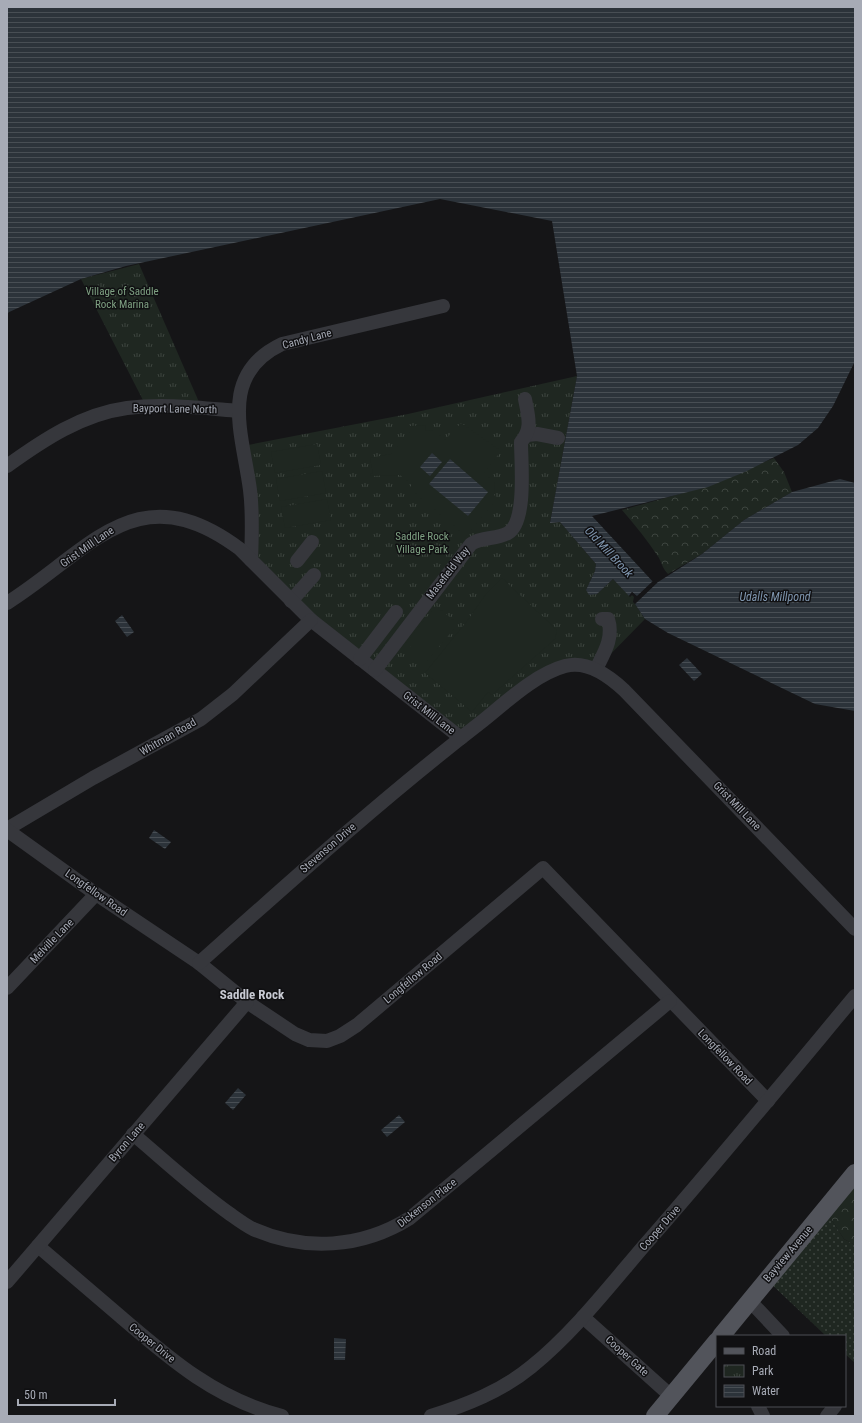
<svg xmlns="http://www.w3.org/2000/svg" width="862" height="1423" font-family="'Roboto Condensed',sans-serif">
  <style>
    .grass { fill: url(#grass-dots) }
    .forest { fill: url(#forest-crowns) }
    .park { fill: url(#park-tufts) }
    .pitch { fill: #1f2721 }
    .water { fill: url(#water-rules) }
    .pier { fill: #151517 }
    .lines { fill: none; stroke-linecap: round; stroke-linejoin: round }
    .minor { stroke: #36373c; stroke-width: 14 }
    .major { stroke: #52545b; stroke-width: 18 }
    .labels { text-anchor: middle; dominant-baseline: central; stroke-width: 3; stroke-linejoin: round; paint-order: stroke }
    .park-label { font-size: 11px; fill: #7fa183; stroke: #101012 }
    .street-label { font-size: 11px; fill: #a7abb6; stroke: #101012 }
    .water-label { font-size: 12px; font-style: italic; fill: #8097b0; stroke: #101012 }
    .quarter-label { font-size: 13px; font-weight: bold; fill: #c8cad3; stroke: #101012 }
  </style>
  <defs>
    <pattern id="grass-dots" width="8" height="8" patternUnits="userSpaceOnUse"><rect width="8" height="8" fill="#1f2721"/><path d="M2 2h.1M6 6h.1" fill="none" stroke="#3d443f" stroke-width="1.8" stroke-linecap="round"/></pattern>
    <pattern id="forest-crowns" width="20" height="18" patternUnits="userSpaceOnUse"><rect width="20" height="18" fill="#1f2721"/><path d="M2 6a3 3 0 1 1 6 0M12 15a3 3 0 1 1 6 0" fill="none" stroke="#3d443f"/></pattern>
    <pattern id="park-tufts" width="24" height="20" patternUnits="userSpaceOnUse"><rect width="24" height="20" fill="#1f2721"/><path d="M3 7l-1-3M5 7V3M7 7l1-3M15 17l-1-3M17 17v-4M19 17l1-3" fill="none" stroke="#3d443f"/></pattern>
    <pattern id="water-rules" width="6" height="5" patternUnits="userSpaceOnUse"><rect width="6" height="5" fill="#2c333a"/><path d="M0 2.5h6" fill="none" stroke="#484e54"/></pattern>
  </defs>
  <rect width="100%" height="100%" fill="#151517"/>
  <!-- grass -->
  <polygon class="grass" points="825,1210 844,1239 855,1245 855,1363 845,1354 845,1336 826,1336 767,1280"/>
  <!-- forest -->
  <g class="forest">
    <path d="M774,458L784,472L792,492L744,520L702,554L668,574C663,569 662,564 659,558C648,541 635,525 622,510L708,486Z"/>
    <polygon points="855,1173 855,1245 844,1239 825,1210"/>
  </g>
  <!-- park -->
  <g class="park">
    <polygon points="139,264 202,409 147,408 81,279"/>
    <polygon points="577,376 550,523 560,522 596,564 595,571 586,590 597,594 613,579 629,595 632,592 636,596 635,604 645,619 596,669 566,665 461,738 375,670 251,560 243,446 408,414"/>
  </g>
  <!-- pitch -->
  <g class="pitch">
    <polygon points="461,423 501,451 484,473 495,482 494,495 498,498 466,536 409,488 412,485 400,475 371,476 370,474 373,473 370,458 391,454 410,432 410,426 425,425 426,431 433,430 445,440"/>
    <polygon points="317,444 321,465 275,473 271,452"/>
    <polygon points="322,471 326,493 280,501 276,479"/>
    <polygon points="327,499 331,520 285,528 281,507"/>
    <polygon points="502,578 557,630 555,639 492,695 488,692 472,712 425,673 467,621 486,594"/>
    <polygon points="436,606 458,624 427,661 406,643"/>
  </g>
  <!-- water -->
  <g class="water">
    <polygon points="7,7 855,7 855,361 833,406 818,428 798,445 747,471 708,487 592,516 655,584 702,554 744,520 792,492 840,479 855,483 855,711 815,704 668,633 645,619 635,604 636,596 632,592 629,596 613,579 597,594 589,595 586,590 595,571 596,564 560,522 550,523 577,376 552,221 440,199 126,266 81,279 7,313"/>
    <polygon points="432,453 442,462 430,476 420,467"/>
    <polygon points="450,459 488,492 468,516 429,484"/>
    <polygon points="122,615 134,632 127,637 115,621"/>
    <polygon points="687,658 702,674 694,681 679,665"/>
    <polygon points="154,830 171,842 165,849 149,838"/>
    <polygon points="238,1088 246,1095 233,1110 225,1103"/>
    <polygon points="399,1115 405,1122 387,1137 381,1130"/>
    <polygon points="334,1338 346,1339 345,1360 334,1360"/>
  </g>
  <!-- pier -->
  <polygon class="pier" points="654,580 657,583 635,604 633,602 634,597 632,595 630,597 629,596 632,592 637,596"/>
  <g class="lines">
    <!-- minor -->
    <g class="minor">
      <polyline points="527,435 537,434 558,438"/>
      <path d="M7,466C43,440 82,414 127,408C163,403 202,408 238,411"/>
      <path d="M251,560C252,536 253,513 250,490C243,435 217,375 282,344L443,306"/>
      <polyline points="297,561 312,542"/>
      <polyline points="291,601 314,575"/>
      <path d="M7,603C91,550 137,472 240,549L311,620L461,738"/>
      <polyline points="360,659 396,612"/>
      <path d="M596,669C604,653 614,638 608,619H602"/>
      <path d="M375,670L471,544C483,536 496,540 508,533C527,522 521,462 521,442C533,428 528,416 525,399"/>
      <polyline points="7,829 93,778 201,719 233,694 311,620"/>
      <polyline points="7,830 96,894 199,963 247,1002 295,1034 309,1040 327,1041 340,1036 357,1025 543,868 768,1101"/>
      <path d="M199,963C291,881 383,798 480,723C504,704 535,674 565,666C587,660 608,675 624,690L855,929"/>
      <polyline points="7,988 96,894"/>
      <path d="M133,1134C165,1161 196,1190 230,1214C237,1219 245,1225 253,1229C305,1252 362,1248 410,1218L670,1001"/>
      <path d="M38,1246C66,1270 93,1293 121,1317C171,1360 216,1399 282,1416"/>
      <polyline points="7,1282 247,1002"/>
      <polyline points="750,1301 783,1336"/>
      <polyline points="583,1317 671,1396"/>
      <polyline points="758,1406 763,1416"/>
      <path d="M431,1416C466,1405 502,1391 531,1367C573,1333 608,1288 643,1247C715,1165 785,1080 855,996"/>
      <polyline points="827,1416 835,1406"/>
    </g>
    <!-- major -->
    <g class="major">
      <polyline points="721,1336 855,1173"/>
      <polyline points="655,1416 717,1341"/>
    </g>
  </g>
  <g class="labels">
    <!-- park labels -->
    <g class="park-label">
      <text x="122" y="291">Village of Saddle<tspan x="122" dy="13">Rock Marina</tspan></text>
      <text x="422" y="536">Saddle Rock<tspan x="422" dy="13">Village Park</tspan></text>
    </g>
    <!-- street labels -->
    <g class="street-label">
      <text transform="translate(307 339) rotate(-15)">Candy Lane</text>
      <text transform="translate(175 409) rotate(1)">Bayport Lane North</text>
      <text transform="translate(87 547) rotate(-35)">Grist Mill Lane</text>
      <text transform="translate(448 573) rotate(-52)">Masefield Way</text>
      <text transform="translate(429 713) rotate(38)">Grist Mill Lane</text>
      <text transform="translate(168 737) rotate(-30)">Whitman Road</text>
      <text transform="translate(737 806) rotate(46)">Grist Mill Lane</text>
      <text transform="translate(328 848) rotate(-41)">Stevenson Drive</text>
      <text transform="translate(96 893) rotate(35)">Longfellow Road</text>
      <text transform="translate(52 941) rotate(-46)">Melville Lane</text>
      <text transform="translate(413 978) rotate(-40)">Longfellow Road</text>
      <text transform="translate(725 1057) rotate(46)">Longfellow Road</text>
      <text transform="translate(127 1142) rotate(-49)">Byron Lane</text>
      <text transform="translate(427 1203) rotate(-38)">Dickenson Place</text>
      <text transform="translate(660 1228) rotate(-49)">Cooper Drive</text>
      <text transform="translate(788 1254) rotate(-50)">Bayview Avenue</text>
      <text transform="translate(152 1343) rotate(39)">Cooper Drive</text>
      <text transform="translate(627 1356) rotate(42)">Cooper Gate</text>
    </g>
    <!-- water labels -->
    <g class="water-label">
      <text transform="translate(609 552) rotate(47)">Old Mill Brook</text>
      <text x="775" y="597">Udalls Millpond</text>
    </g>
    <!-- quarter labels -->
    <g class="quarter-label">
      <text x="252" y="994">Saddle Rock</text>
    </g>
  </g>
  <!-- border -->
  <rect width="862" height="1423" fill="none" stroke="#a7abb6" stroke-width="16"/>
  <!-- legend -->
  <rect x="716" y="1335" width="130" height="72" fill="#101012" stroke="#4c4e54"/>
  <rect x="724" y="1348" width="20" height="6" fill="#52545b" stroke="#4c4e54"/>
  <text x="752" y="1355" font-size="12" fill="#a7abb6">Road</text>
  <rect x="724" y="1365" width="20" height="12" fill="url(#park-tufts)" stroke="#4c4e54"/>
  <text x="752" y="1375" font-size="12" fill="#a7abb6">Park</text>
  <rect x="724" y="1385" width="20" height="12" fill="url(#water-rules)" stroke="#4c4e54"/>
  <text x="752" y="1395" font-size="12" fill="#a7abb6">Water</text>
  <!-- scale -->
  <path d="M18 1399v6h97v-6" fill="none" stroke="#a7abb6" stroke-width="2"/>
  <text x="24" y="1399" font-size="12" fill="#a7abb6" stroke="#101012" stroke-width="3" paint-order="stroke">50 m</text>
</svg>
